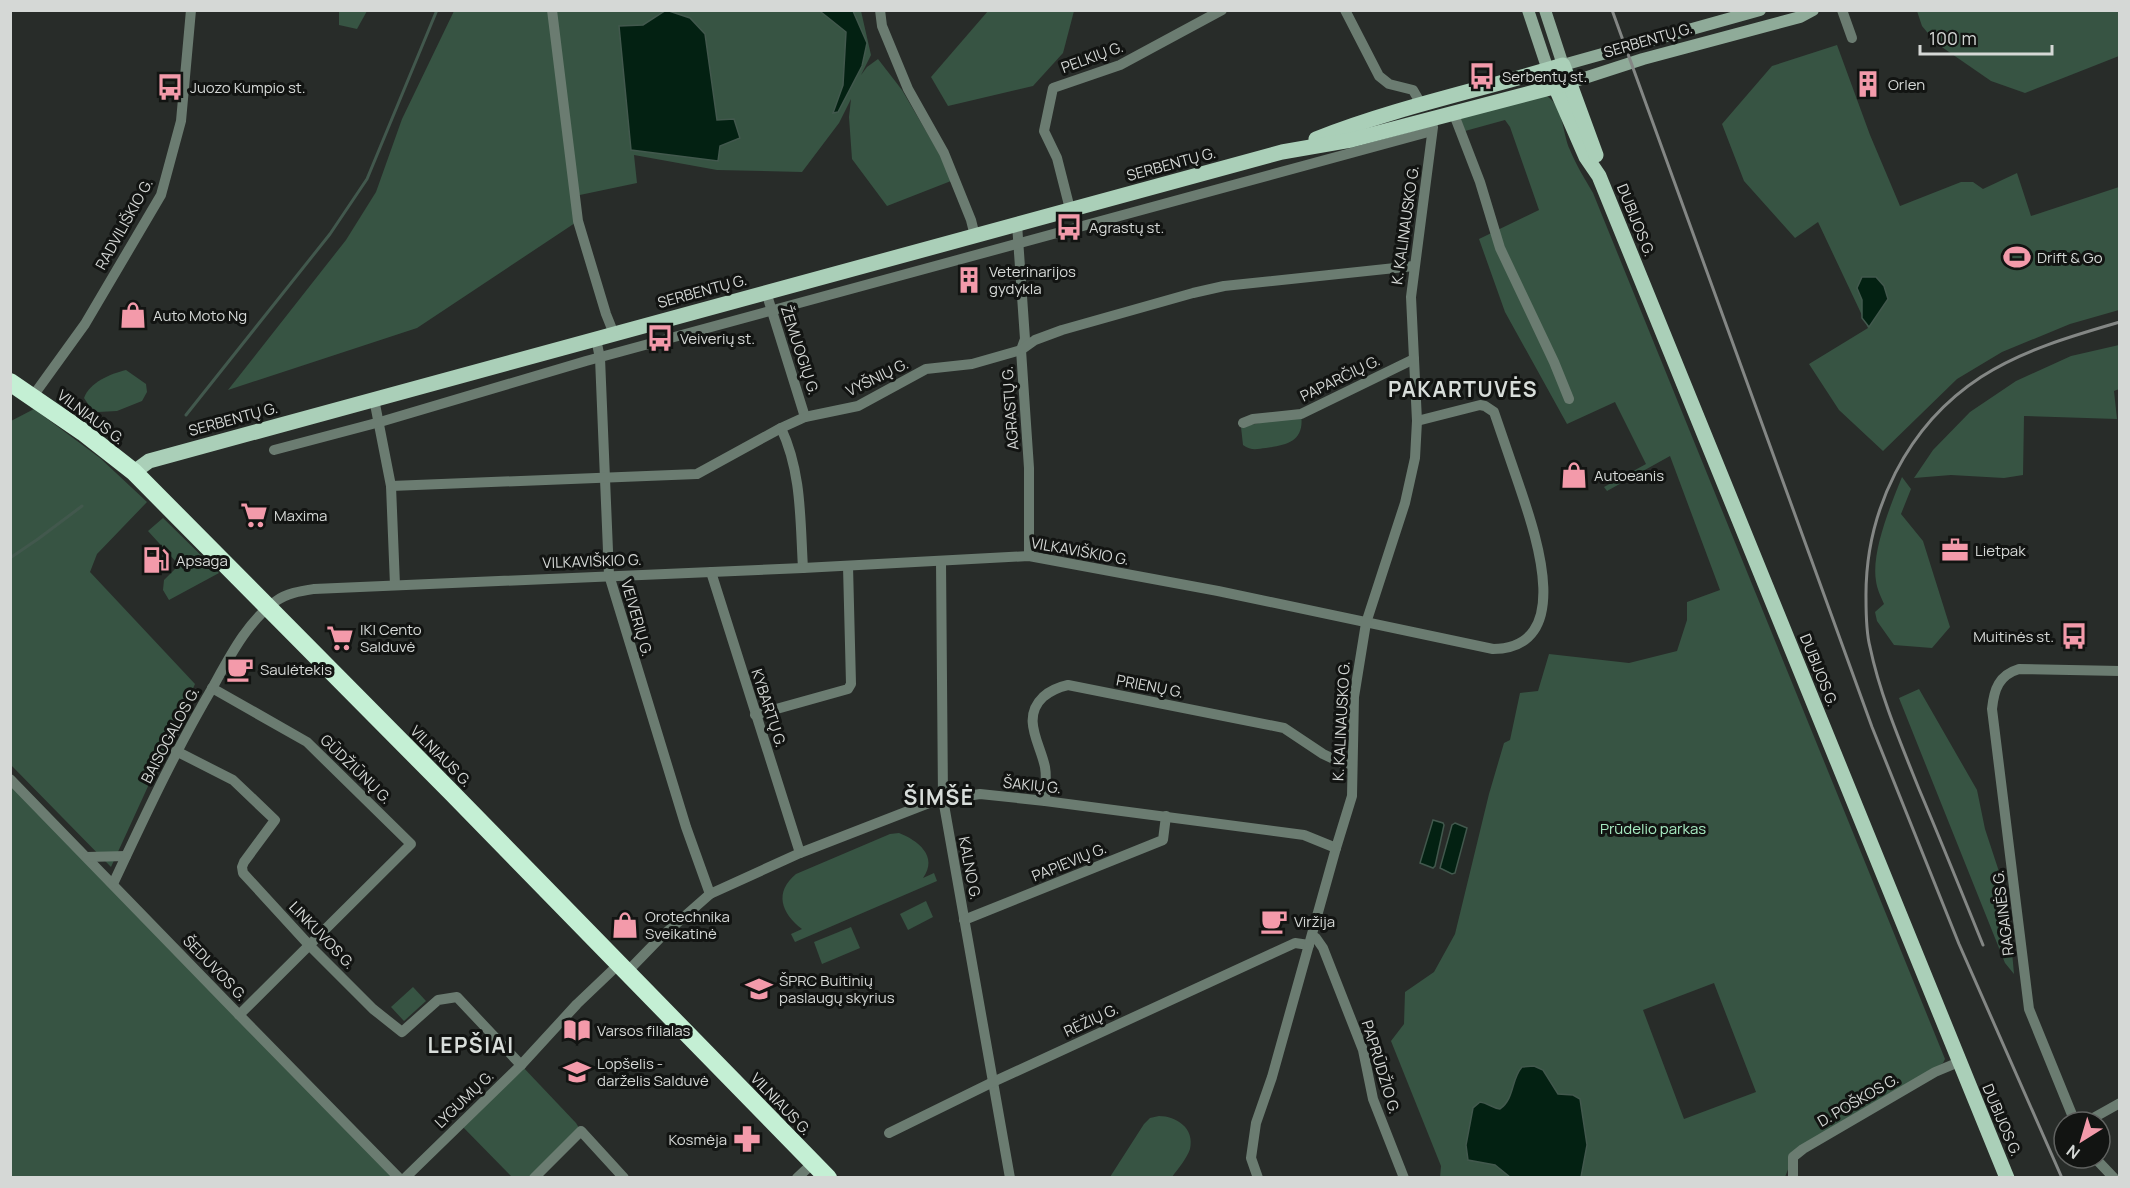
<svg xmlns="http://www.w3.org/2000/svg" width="2130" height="1188" font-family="Manrope,sans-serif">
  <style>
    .green { fill: #375443; fill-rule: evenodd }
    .water { fill: #032112; stroke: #42584d; stroke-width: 1.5 }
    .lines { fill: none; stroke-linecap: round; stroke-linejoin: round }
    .stream { stroke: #42584d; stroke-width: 3 }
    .street { stroke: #6b7c71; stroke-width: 10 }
    .secondary { stroke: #8fab99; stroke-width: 12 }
    .primary { stroke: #aacfb8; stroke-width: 15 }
    .highway { stroke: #c4efd4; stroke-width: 18 }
    .rail { stroke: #848785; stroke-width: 3 }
    .labels { text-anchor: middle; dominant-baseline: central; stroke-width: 6; stroke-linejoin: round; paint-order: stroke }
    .street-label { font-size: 15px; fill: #d5d8d6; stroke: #121412 }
    .poi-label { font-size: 15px; fill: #d5d8d6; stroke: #121412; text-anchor: start }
    .park-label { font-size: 15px; fill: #a7ebc2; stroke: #121412 }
    .district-label { font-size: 21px; font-weight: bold; letter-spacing: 1.5px; fill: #d8ddda; stroke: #121412 }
  </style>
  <rect width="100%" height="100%" fill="#282c29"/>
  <!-- green -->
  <g class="green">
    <polygon points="339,11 339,10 367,11 357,29 339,25"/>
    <polygon points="454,11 666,11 643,25 718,161 720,146 734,120 717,121 705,34 690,18 669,11 822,11 822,12 846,31 843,85 833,112 838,112 862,66 867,43 853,13 853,11 861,11 871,55 861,75 867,67 878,59 902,90 940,155 951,181 887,206 852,159 849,117 851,99 839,123 802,172 717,170 634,155 637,183 575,196 578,221 417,328 228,390 346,240 376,192 402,119"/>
    <polygon points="988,11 1074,11 1063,53 1033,86 948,106 931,77"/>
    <polygon points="1917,11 2119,11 2119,56 2025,93 1991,81 1936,43 1922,26"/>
    <polygon points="1837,45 1870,135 1900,206 1961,182 1973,182 1983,189 2017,173 2031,216 2119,187 2119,310 2070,324 2002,352 1957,379 1883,451 1839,410 1809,364 1868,328 1818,222 1795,238 1744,181 1722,124 1772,66"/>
    <path d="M1545,95C1564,105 1562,133 1570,150C1576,165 1585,179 1593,193L1945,1059L1943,1063L1793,1157L1785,1177L1440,1178L1441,1166L1391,1041L1404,1024L1405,992L1434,972L1455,934L1489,794L1504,743L1510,740L1520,693L1538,691L1549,654L1629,663L1677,651L1687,620V602L1720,590L1670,456L1607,491L1604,487L1646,464L1615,402L1567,424L1505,312L1479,239L1539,210L1510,127L1505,120L1465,131L1459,115ZM1714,983L1756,1092L1684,1119L1643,1010Z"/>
    <polygon points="2119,345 2119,389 2114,391 2117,419 2024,416 2023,475 2004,478 1951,475 1914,478 1933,450 1970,412 2016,381 2071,356"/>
    <path d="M126,370L146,384L147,392L142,401L117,411L98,412L90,407L84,398C90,382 110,374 126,370Z"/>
    <polygon points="34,409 100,458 147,502 97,554 90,572 195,684 111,867 11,765 11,421"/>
    <path d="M1301,414C1305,441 1288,445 1266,448C1257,449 1251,451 1243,445L1241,427Z"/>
    <path d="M1902,477L1911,489L1901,514L1923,541L1950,627L1932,648L1894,645L1877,621L1875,612L1884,604C1881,597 1877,589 1876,581C1871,552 1891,504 1902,477Z"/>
    <polygon points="163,518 219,573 169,600 163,590 164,580 179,565 148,531"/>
    <polygon points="1919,689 1977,790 1985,829 2007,896 2014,974 2005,963 1899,698"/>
    <polygon points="10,779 399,1177 11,1177"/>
    <path d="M899,833C917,840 939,856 923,878L934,873L937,881L795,942L791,934L802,929C781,913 774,892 796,874L890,834Z"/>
    <polygon points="926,901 933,917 908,930 900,914"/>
    <polygon points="851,927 860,948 822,964 814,942"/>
    <polygon points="413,987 426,1001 404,1021 391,1007"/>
    <polygon points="521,1065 576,1123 581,1131 533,1177 512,1177 460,1124"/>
    <path d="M1159,1116C1176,1116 1195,1128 1190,1149C1187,1158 1178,1169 1172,1177H1110L1144,1124L1150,1118Z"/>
  </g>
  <!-- water -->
  <g class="water">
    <polygon points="666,10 690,18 705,34 717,120 734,119 740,138 720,146 718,161 631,150 619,26 643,25"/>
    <polygon points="822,11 853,11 867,43 862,66 838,112 833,113 843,85 846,32 821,12"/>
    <polygon points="1862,277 1876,277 1884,286 1888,299 1869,327 1862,318 1862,300 1857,288"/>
    <polygon points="1433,820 1443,823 1444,825 1435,866 1433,868 1420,863"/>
    <polygon points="1455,823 1467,828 1455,873 1452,874 1440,868 1452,825"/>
    <path d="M1534,1066L1543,1070L1558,1094L1573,1095L1580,1099L1587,1145L1581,1177H1510L1495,1165L1468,1160L1466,1145L1473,1108L1480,1102C1488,1103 1492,1108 1500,1109C1515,1098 1511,1079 1522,1067Z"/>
  </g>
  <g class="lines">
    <!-- stream -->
    <g class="stream">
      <polyline points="186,415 330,234 367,179 437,10"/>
      <polyline points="10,558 38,539 82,506"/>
    </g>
    <!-- street -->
    <g class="street">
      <polyline points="552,10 578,221 606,314 614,334"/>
      <polyline points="880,10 882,26 908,89 944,153 971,220 975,236"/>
      <polyline points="1345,10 1379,76 1389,84 1413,90 1421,104"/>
      <polyline points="1842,10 1852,38"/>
      <polyline points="1453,112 1480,182 1500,248 1554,362 1569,399"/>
      <polyline points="1070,209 1057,158 1044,131 1053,88 1120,65 1222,10"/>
      <polyline points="1017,224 1025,339 1021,350 1029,468 1029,556"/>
      <polyline points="766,292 805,417"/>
      <polyline points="596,339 600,358 609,575 686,827 710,894"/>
      <polyline points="33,396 85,324 161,195 181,121 191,10"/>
      <polyline points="374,399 391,486 395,585"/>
      <polyline points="1243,423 1253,419 1301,414 1414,359"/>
      <path d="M781,428C802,473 800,520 803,568"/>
      <polyline points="274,450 380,422 586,361 1432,131"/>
      <polyline points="391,486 697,474 781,428 805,417 858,406 926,369 972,364 1021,350 1035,340 1062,330 1193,293 1224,286 1414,266"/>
      <polyline points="941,561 943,799 1010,1178"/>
      <polyline points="711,572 800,853"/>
      <polyline points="212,688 307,742 411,844 239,1015"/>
      <polyline points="755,715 848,689 851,684 848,566"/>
      <polyline points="176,751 233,780 275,820 244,862 242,867 243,873 309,945 373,1009 402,1032 438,1000 457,997 521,1065"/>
      <polyline points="10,779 248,1024 399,1178"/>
      <path d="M1045,801C1045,790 1047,778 1045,767C1040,743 1021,718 1043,697C1051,690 1059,687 1068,685L1284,728L1323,754L1342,763L1352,764"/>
      <polyline points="87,857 126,856"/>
      <path d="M113,884C145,816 176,749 214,685C230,656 248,621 276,601C287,593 301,591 314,589L803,568L1029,556L1218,591L1493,649C1577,648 1534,530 1519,485C1511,461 1502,436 1494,412L1485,406L1480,405L1417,421"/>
      <polyline points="964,920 1163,840 1166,816"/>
      <polyline points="1312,936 1316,938 1323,948 1363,1050 1373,1099 1404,1178"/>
      <polyline points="627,972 660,938 710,894 800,853 934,801 980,794 1045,801 1304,835 1336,848"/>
      <path d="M2075,1122L2029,1009L1992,709C1994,689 1999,675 2019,669L2120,671"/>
      <polyline points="2086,1122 2120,1103"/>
      <polyline points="889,1133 993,1082 1271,954 1295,943 1309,945"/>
      <polyline points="2095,1158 2114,1178"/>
      <polyline points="405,1178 521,1065 577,1004 619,964"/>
      <polyline points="534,1178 581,1131 624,1178"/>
      <polyline points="797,1178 813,1163"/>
      <polyline points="1258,1178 1251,1158 1256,1123 1272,1077 1336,848 1352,796 1354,697 1366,623 1405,503 1415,458 1417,421 1411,297 1433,127"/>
      <polyline points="1793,1178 1793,1157 1803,1149 1935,1072 1959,1062"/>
    </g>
    <!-- secondary -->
    <g class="secondary">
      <polyline points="1528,10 1548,70"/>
      <polyline points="1545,10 1563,65 1760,10"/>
      <polyline points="1569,83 1643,59 1800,17 1813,10"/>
    </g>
    <!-- primary -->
    <g class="primary">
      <polyline points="1548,70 1586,157 1599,176 2007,1178"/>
      <path d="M1316,139C1397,107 1481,90 1563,65L1596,155"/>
      <polyline points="134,472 149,461 1282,152 1351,140 1569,83"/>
    </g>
    <!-- highway -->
    <polyline class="highway" points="10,382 83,432 134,472 451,792 828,1178"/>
    <!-- rail -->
    <g class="rail">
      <polyline points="1612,10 1872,727 1959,944 2062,1178"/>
      <path d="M1983,945C1962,893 1941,841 1919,789C1901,744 1880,695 1870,647C1866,632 1866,614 1866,598C1865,511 1907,425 1981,377C2023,350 2072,336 2120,322"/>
    </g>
  </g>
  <!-- icons -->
  <defs>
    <symbol id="bus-bare" viewBox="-9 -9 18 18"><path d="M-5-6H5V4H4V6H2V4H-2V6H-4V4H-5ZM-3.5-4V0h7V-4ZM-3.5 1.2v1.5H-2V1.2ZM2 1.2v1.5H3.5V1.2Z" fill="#f39aaa" stroke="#121412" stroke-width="2.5" paint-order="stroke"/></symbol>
    <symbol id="building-bare" viewBox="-9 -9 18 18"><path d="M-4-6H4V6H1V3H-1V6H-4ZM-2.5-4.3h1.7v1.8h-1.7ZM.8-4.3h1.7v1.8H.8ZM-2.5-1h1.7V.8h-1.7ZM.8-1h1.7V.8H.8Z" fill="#f39aaa" stroke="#121412" stroke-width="2.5" paint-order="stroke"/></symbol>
    <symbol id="stadium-bare" viewBox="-9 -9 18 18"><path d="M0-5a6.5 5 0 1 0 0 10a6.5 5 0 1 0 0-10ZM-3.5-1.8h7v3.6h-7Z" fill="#f39aaa" stroke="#121412" stroke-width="2.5" paint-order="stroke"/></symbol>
    <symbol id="shop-bare" viewBox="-9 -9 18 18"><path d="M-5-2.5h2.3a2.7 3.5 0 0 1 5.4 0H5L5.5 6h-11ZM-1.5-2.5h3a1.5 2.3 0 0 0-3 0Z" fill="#f39aaa" stroke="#121412" stroke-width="2.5" paint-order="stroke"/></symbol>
    <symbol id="supermarket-bare" viewBox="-9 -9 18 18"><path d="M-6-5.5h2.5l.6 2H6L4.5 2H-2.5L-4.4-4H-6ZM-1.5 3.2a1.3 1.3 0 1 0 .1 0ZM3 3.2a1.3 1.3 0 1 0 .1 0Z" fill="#f39aaa" stroke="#121412" stroke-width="2.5" paint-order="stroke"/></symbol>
    <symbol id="office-bare" viewBox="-9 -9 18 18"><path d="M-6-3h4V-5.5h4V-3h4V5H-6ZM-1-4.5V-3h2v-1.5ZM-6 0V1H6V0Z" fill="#f39aaa" stroke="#121412" stroke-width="2.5" paint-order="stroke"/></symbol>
    <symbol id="fuel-bare" viewBox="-9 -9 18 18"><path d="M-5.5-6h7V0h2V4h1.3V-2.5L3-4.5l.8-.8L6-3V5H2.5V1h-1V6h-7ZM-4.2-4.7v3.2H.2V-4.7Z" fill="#f39aaa" stroke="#121412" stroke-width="2.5" paint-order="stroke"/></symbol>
    <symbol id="cafe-bare" viewBox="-9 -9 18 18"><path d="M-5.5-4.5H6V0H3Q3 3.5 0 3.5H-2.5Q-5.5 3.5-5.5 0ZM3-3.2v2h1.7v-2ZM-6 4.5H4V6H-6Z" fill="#f39aaa" stroke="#121412" stroke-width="2.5" paint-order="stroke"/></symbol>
    <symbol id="school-bare" viewBox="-9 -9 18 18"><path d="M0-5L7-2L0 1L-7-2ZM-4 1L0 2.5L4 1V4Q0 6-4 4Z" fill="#f39aaa" stroke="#121412" stroke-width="2.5" paint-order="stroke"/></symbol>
    <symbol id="library-bare" viewBox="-9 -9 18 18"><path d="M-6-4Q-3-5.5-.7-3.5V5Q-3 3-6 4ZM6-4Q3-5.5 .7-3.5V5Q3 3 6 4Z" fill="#f39aaa" stroke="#121412" stroke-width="2.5" paint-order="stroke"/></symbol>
    <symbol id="pharmacy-bare" viewBox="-9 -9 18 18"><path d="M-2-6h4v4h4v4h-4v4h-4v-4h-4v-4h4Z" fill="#f39aaa" stroke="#121412" stroke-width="2.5" paint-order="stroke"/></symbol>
  </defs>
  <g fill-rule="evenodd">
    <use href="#bus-bare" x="1463" y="57" width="38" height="38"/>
    <use href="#building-bare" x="1849" y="65" width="38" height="38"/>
    <use href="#bus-bare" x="151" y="68" width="38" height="38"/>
    <use href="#bus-bare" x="1050" y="208" width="38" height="38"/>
    <use href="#stadium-bare" x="1998" y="238" width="38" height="38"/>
    <use href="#building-bare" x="950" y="261" width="38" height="38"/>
    <use href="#shop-bare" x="114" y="296" width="38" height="38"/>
    <use href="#bus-bare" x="641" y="319" width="38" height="38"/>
    <use href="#shop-bare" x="1555" y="456" width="38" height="38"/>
    <use href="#supermarket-bare" x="235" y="496" width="38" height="38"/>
    <use href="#office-bare" x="1936" y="531" width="38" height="38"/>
    <use href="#fuel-bare" x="137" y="541" width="38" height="38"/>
    <use href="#bus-bare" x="2055" y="617" width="38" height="38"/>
    <use href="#supermarket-bare" x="321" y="619" width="38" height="38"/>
    <use href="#cafe-bare" x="221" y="650" width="38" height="38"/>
    <use href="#cafe-bare" x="1255" y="902" width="38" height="38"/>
    <use href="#shop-bare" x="606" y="906" width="38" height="38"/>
    <use href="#school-bare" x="740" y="970" width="38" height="38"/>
    <use href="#library-bare" x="558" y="1011" width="38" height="38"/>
    <use href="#school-bare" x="558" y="1053" width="38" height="38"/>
    <use href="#pharmacy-bare" x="728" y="1120" width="38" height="38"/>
  </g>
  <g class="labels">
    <!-- street labels -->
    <g class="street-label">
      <text transform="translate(1648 40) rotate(-16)">SERBENTŲ G.</text>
      <text transform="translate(1092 57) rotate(-20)">PELKIŲ G.</text>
      <text transform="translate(1171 164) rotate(-15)">SERBENTŲ G.</text>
      <text transform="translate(1636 220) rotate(68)">DUBIJOS G.</text>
      <text transform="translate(124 224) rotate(-61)">RADVILIŠKIO G.</text>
      <text transform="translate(1405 225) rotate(-82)">K. KALINAUSKO G.</text>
      <text transform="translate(702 291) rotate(-15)">SERBENTŲ G.</text>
      <text transform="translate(800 350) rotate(72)">ŽEMUOGIŲ G.</text>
      <text transform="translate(877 377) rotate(-26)">VYŠNIŲ G.</text>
      <text transform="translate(1340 378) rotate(-26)">PAPARČIŲ G.</text>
      <text transform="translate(1010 408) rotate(-94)">AGRASTŲ G.</text>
      <text transform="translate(91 417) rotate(37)">VILNIAUS G.</text>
      <text transform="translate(233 419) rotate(-15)">SERBENTŲ G.</text>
      <text transform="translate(1080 551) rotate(10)">VILKAVIŠKIO G.</text>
      <text transform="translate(592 561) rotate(-2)">VILKAVIŠKIO G.</text>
      <text transform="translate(637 618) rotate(74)">VEIVERIŲ G.</text>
      <text transform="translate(1819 670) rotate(68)">DUBIJOS G.</text>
      <text transform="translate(1150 686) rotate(11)">PRIENŲ G.</text>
      <text transform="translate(769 708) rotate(72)">KYBARTŲ G.</text>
      <text transform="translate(1341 721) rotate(-87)">K. KALINAUSKO G.</text>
      <text transform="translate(170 735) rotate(-62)">BAISOGALOS G.</text>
      <text transform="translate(441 756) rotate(45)">VILNIAUS G.</text>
      <text transform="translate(356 769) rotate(44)">GŪDŽIŪNŲ G.</text>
      <text transform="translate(1032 785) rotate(6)">ŠAKIŲ G.</text>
      <text transform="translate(1069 862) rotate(-22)">PAPIEVIŲ G.</text>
      <text transform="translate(970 868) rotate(79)">KALNO G.</text>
      <text transform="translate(2003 913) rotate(-97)">RAGAINĖS G.</text>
      <text transform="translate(322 935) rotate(46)">LINKUVOS G.</text>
      <text transform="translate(215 968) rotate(46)">ŠEDUVOS G.</text>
      <text transform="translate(1091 1020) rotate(-25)">RĖŽIŲ G.</text>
      <text transform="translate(1381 1067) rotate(73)">PAPRŪDŽIO G.</text>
      <text transform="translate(464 1099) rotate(-44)">LYGUMŲ G.</text>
      <text transform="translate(1858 1100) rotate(-30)">D. POŠKOS G.</text>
      <text transform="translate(781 1104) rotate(46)">VILNIAUS G.</text>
      <text transform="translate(2002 1120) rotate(67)">DUBIJOS G.</text>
    </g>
    <!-- poi labels -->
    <g class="poi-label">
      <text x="1502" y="76">Serbentų st.</text>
      <text x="1888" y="84">Orlen</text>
      <text x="190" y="87">Juozo Kumpio st.</text>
      <text x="1089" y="227">Agrastų st.</text>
      <text x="2037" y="257">Drift &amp; Go</text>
      <text x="989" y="271">Veterinarijos<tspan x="989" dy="17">gydykla</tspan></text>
      <text x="153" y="315">Auto Moto Ng</text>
      <text x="680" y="338">Veiverių st.</text>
      <text x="1594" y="475">Autoeanis</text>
      <text x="274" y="515">Maxima</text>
      <text x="1975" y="550">Lietpak</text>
      <text x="176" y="560">Apsaga</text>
      <text x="360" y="629">IKI Cento<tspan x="360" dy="17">Salduvė</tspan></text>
      <text x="2054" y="636" text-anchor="end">Muitinės st.</text>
      <text x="260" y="669">Saulėtekis</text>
      <text x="645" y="916">Orotechnika<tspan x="645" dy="17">Sveikatinė</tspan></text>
      <text x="1294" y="921">Viržija</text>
      <text x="779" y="980">ŠPRC Buitinių<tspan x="779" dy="17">paslaugų skyrius</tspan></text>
      <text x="597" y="1030">Varsos filialas</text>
      <text x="597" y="1063">Lopšelis -<tspan x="597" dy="17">darželis Salduvė</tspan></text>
      <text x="727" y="1139" text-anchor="end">Kosmėja</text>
    </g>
    <!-- park labels -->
    <g class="park-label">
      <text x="1653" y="828">Prūdelio parkas</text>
    </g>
    <!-- district labels -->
    <g class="district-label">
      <text x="1463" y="389">PAKARTUVĖS</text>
      <text x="939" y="797">ŠIMŠĖ</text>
      <text x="471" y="1045">LEPŠIAI</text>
    </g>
  </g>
  <!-- border -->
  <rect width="2130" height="1188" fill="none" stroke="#d5d8d6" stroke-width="24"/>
  <!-- north arrow -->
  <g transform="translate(2082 1140) rotate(217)"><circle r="28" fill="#121412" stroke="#606260" stroke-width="1.5"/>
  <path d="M0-4.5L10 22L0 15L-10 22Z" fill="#f39aaa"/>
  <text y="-9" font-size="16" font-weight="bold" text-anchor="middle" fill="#d5d8d6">N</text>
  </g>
  <!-- scale -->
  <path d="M1920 45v9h132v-9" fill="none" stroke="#d5d8d6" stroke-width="3"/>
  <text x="1929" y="45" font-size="18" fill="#d5d8d6" stroke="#121412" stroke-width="4.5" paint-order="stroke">100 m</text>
</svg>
